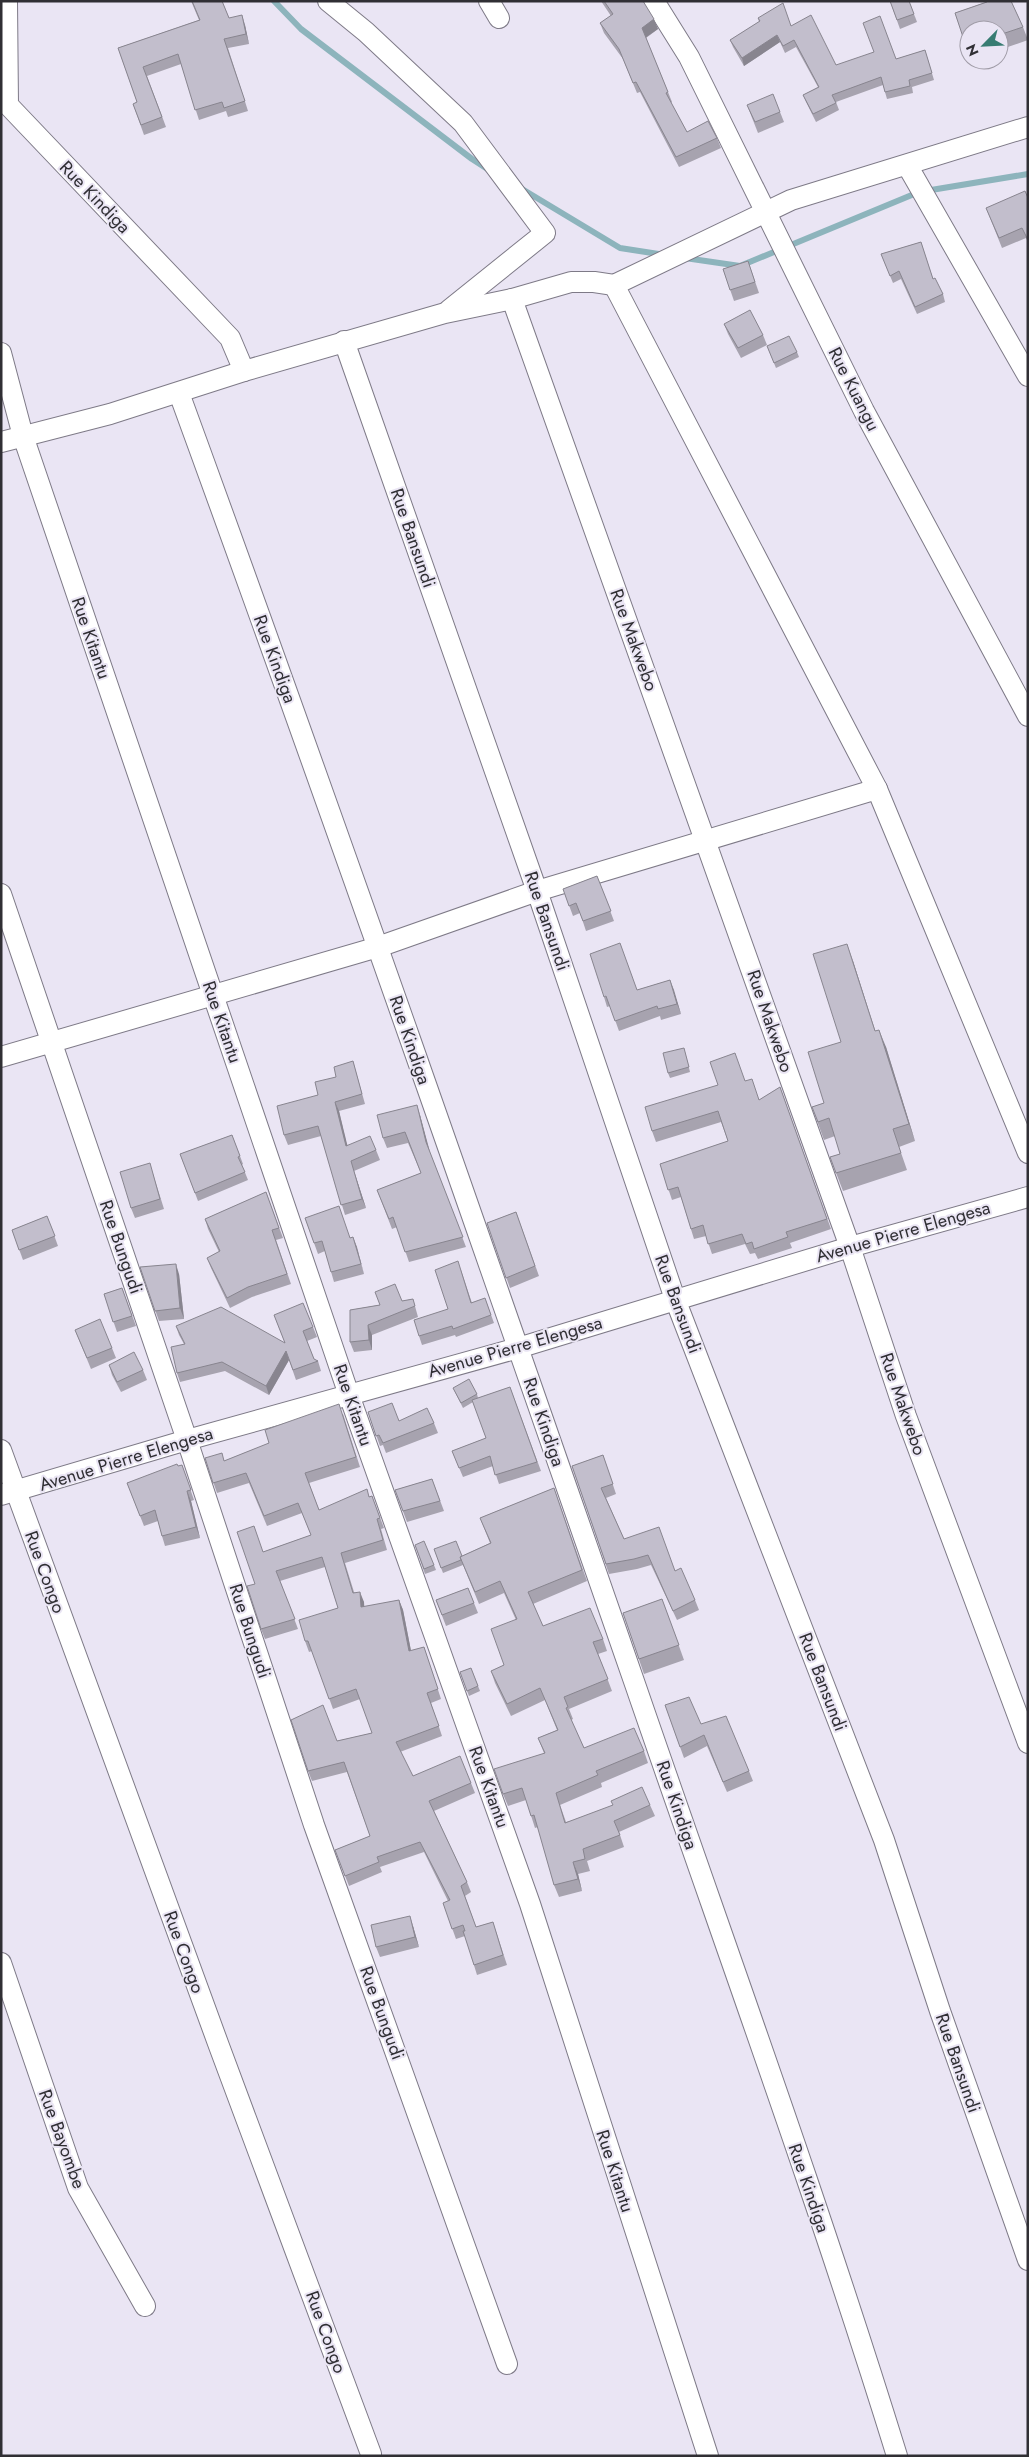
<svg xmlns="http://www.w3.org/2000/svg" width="1029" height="2457" font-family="Jost,sans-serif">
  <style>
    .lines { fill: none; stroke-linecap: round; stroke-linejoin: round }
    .stream { stroke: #8db4bc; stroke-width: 6 }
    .minor-casing { stroke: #7e7a87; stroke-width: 22 }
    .minor { stroke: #fff; stroke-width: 20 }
    .wall { fill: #a7a3af }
    .shaded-wall { fill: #88858f }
    .building { fill: #c2becc; stroke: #88858f }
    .labels { text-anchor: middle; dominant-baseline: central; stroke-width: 4; stroke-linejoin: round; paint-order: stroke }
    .street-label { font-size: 18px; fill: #302f34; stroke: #eae5f4 }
  </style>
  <rect width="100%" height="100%" fill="#eae5f4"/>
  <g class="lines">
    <!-- stream -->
    <g class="stream">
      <polyline points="274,1 301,29 472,159 489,170"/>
      <polyline points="522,189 620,248 665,255"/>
      <polyline points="685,258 740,266 919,192 1028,174"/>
    </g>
    <defs>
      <g id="minor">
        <polyline points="7,1 8,105 230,338 244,371"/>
        <polyline points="328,1 366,32 463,123 545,233 449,310"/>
        <polyline points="489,1 499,18"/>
        <polyline points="654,1 689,57 864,411 1028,716"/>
        <polyline points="907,165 1028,376"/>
        <polyline points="614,285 877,789 1028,1153"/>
        <polyline points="512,299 850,1247 906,1416 1028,1743"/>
        <polyline points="344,341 537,891 675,1299 884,1840 940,2011 1028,2260"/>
        <polyline points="1,353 23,436 349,1395 530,1904 708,2456"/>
        <path d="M179,393C336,823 486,1255 636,1687C724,1943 817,2197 897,2456"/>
        <polyline points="1,442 110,414 244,371 445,313 512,299 571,282 594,282 614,285 791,200 1028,127"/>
        <polyline points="1,894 187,1440 314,1825 507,2364"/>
        <polyline points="1,1057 378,947 537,891 877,789"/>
        <polyline points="1,1450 219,2046 371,2454"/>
        <polyline points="1,1495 187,1440 518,1348 850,1247 1028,1197"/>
        <polyline points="1,1963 78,2188 145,2306"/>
      </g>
    </defs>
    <!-- minor casing -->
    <use href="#minor" class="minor-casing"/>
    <!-- minor -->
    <use href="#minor" class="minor"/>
  </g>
  <!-- wall -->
  <g class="wall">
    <polygon points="191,1 222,1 229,18 245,25 249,44 228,48 248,111 228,117 226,111 199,120 181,64 147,76 166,127 144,135 133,104 137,102 118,48 199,20"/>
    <polygon points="601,1 643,1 658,29 646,38 668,92 672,102 671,103 687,132 717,138 721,148 679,167 640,92 637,93 623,59 604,33 600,23 611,16"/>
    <polygon points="890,1 909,1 917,22 900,29"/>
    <polygon points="985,1 1011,1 1023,27 1028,40 999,50 999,30 969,30 969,53 955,13 986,2"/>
    <polygon points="758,18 791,26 836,65 896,59 925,50 934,80 912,87 913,93 887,99 883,85 836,102 839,110 816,122 806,102 803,95 818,87 796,47 785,53 780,42 744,66 733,47 730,40 759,22"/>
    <polygon points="747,105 780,112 784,122 758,133"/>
    <polygon points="1028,198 1028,242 1026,238 1002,248 986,208"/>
    <polygon points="921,242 933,279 943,294 945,302 917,314 901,279 893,283 881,254"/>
    <polygon points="748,261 759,293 734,301 723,269"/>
    <polygon points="724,324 763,335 767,345 741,358 728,334"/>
    <polygon points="767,346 797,352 799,357 776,368"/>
    <polygon points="597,876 614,921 586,931 580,913 573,916 563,889"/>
    <polygon points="853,961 875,1031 886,1047 915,1141 899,1147 907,1170 843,1191 830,1157 840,1154 835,1136 824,1140 812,1107 824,1103 841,1042"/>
    <polygon points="670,980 681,1014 661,1020 660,1016 619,1031 610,1006 607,1007 604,997 637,990"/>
    <polygon points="684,1048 690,1072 670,1078 668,1073"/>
    <polygon points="353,1061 365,1104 339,1111 347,1146 376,1150 380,1160 354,1171 366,1208 345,1215 321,1136 288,1145 284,1135 318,1095"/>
    <polygon points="745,1081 759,1100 780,1087 831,1229 790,1243 792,1248 758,1259 755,1253 750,1254 745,1244 712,1254 706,1236 694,1239 681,1197 672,1200 660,1164 728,1141 721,1122 656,1142 652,1131"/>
    <polygon points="420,1115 429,1150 466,1247 409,1262 397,1227 392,1229 377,1190 421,1173 408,1143 387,1148 383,1138"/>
    <polygon points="232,1135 243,1164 242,1165 248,1180 198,1201 180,1154"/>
    <polygon points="153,1174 164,1209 135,1218 131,1208"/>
    <polygon points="266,1192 283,1238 276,1240 291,1284 252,1297 230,1308 211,1268 207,1258 219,1252 208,1229 205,1219"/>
    <polygon points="516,1212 539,1276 510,1288 487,1223"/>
    <polygon points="47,1216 58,1246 23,1260 12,1230"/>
    <polygon points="305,1218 350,1238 353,1237 364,1274 334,1282 325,1251 318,1254"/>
    <polygon points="140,1267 179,1274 184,1319 159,1321"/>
    <polygon points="461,1270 472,1303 485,1298 494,1323 456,1337 455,1335 422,1345 419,1336 448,1309"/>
    <polygon points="122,1288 136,1326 117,1332 104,1294"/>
    <polygon points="413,1299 418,1317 372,1335 372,1350 354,1352 350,1342 350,1310"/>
    <polygon points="274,1315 313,1327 317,1337 307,1341 314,1359 318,1361 321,1371 296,1380 289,1360 269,1395 225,1371 180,1382 177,1373 184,1344 179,1335 176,1326 285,1343"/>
    <polygon points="75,1330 112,1348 116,1358 91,1369"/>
    <polygon points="109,1365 143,1370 147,1380 121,1392 112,1375"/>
    <polygon points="510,1387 541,1471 499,1484 493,1466 463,1477 452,1451 486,1438 473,1402 463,1408 453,1388 477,1394 478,1398"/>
    <polygon points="368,1412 399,1421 434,1423 438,1433 386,1453 383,1445 380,1446"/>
    <polygon points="343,1414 360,1467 309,1483 319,1510 372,1496 384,1528 381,1529 387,1550 345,1563 354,1592 364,1602 364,1607 399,1600 403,1610 411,1651 424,1647 441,1699 431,1703 442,1736 400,1752 413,1776 471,1783 475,1793 434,1811 467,1882 471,1892 465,1896 476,1927 493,1922 507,1965 477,1975 465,1936 456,1939 443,1903 448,1901 424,1852 380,1867 382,1872 349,1886 335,1850 370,1836 347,1772 312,1781 308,1771 337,1741 372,1733 360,1699 333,1709 312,1651 309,1652 305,1641 338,1608 325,1567 280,1581 298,1629 265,1639 261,1629 255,1584 263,1552 311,1535 302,1513 267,1526 249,1483 217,1493 205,1458 224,1461"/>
    <polygon points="603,1455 616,1494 606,1498 624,1539 675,1571 695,1600 699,1610 677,1620 651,1565 637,1569 609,1574 572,1466"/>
    <polygon points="182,1465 194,1500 191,1501 200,1538 165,1546 162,1536 158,1521 144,1526 127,1483"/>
    <polygon points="432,1479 444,1511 407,1522 395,1490"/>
    <polygon points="554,1488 587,1581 533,1604 543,1626 603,1639 607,1651 598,1654 612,1691 569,1709 573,1719 571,1720 584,1748 644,1751 648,1763 601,1783 602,1787 560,1805 566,1822 650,1805 655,1816 619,1832 624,1847 587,1861 590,1871 578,1874 582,1891 559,1897 554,1885 538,1827 535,1828 526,1800 508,1806 503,1794 544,1753 538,1738 557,1730 545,1700 511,1716 495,1683 491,1671 504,1665 516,1620 504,1593 479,1604 463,1565 443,1573 434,1549 462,1556 490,1543 480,1518"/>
    <polygon points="415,1545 434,1565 436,1570 425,1574"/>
    <polygon points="468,1588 478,1613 446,1626 436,1600"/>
    <polygon points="662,1599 684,1660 644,1674 623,1613"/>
    <polygon points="471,1668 480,1691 469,1696 460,1672"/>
    <polygon points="665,1705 701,1724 749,1771 753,1781 727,1792 707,1746 684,1758"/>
    <polygon points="413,1926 419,1947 380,1957 376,1947"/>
  </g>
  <!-- shaded-wall -->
  <g class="shaded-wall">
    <polygon points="242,15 245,25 249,44 246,34"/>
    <polygon points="654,19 658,29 645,38 642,28"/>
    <polygon points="777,35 780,42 744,66 742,58"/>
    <polygon points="847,944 853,961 881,1049 875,1031"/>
    <polygon points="670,980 674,990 681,1014 677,1004"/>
    <polygon points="879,1030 886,1047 915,1141 909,1124"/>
    <polygon points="335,1102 339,1111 350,1156 346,1146"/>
    <polygon points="417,1105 420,1115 430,1152 426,1142"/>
    <polygon points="351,1161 354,1171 366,1208 362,1199"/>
    <polygon points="353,1237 357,1247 364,1274 361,1264"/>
    <polygon points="176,1264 179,1274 184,1319 180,1308"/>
    <polygon points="368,1325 372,1335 372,1350 369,1340"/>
    <polygon points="286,1351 289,1360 269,1395 266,1386"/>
    <polygon points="187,1491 191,1501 200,1538 196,1527"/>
    <polygon points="360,1592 364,1602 365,1617 361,1607"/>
    <polygon points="399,1600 403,1610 413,1661 409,1651"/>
    <polygon points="573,1862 578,1874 582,1891 578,1879"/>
    <polygon points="410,1916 413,1926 419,1947 415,1937"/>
  </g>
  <!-- building -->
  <g class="building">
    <polygon points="192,1 222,1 229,18 242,15 246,34 224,39 245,101 224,108 222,102 195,110 178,54 143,67 162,117 141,125 133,104 137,102 118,48 200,20"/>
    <polygon points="604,1 643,1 654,19 642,28 668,92 666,93 687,132 708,121 717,138 676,157 636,82 633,83 619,49 600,23 613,14"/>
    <polygon points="890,1 909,1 914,14 897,20"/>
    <polygon points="987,1 1011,1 1023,27 999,35 999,30 969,30 969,45 966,46 955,13 987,2"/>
    <polygon points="783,3 791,26 811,15 836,65 874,52 863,23 880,16 896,59 925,50 932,73 909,80 910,86 885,92 881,77 832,95 836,103 813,114 803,95 819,87 794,40 783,46 777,35 742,58 730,40 760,21 758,18"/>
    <polygon points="773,94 780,112 755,122 747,105"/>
    <polygon points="1025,191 1028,198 1028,240 1022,228 999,238 986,208"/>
    <polygon points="921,242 933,279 935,278 943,294 915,307 899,271 890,276 881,254"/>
    <polygon points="748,261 755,282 730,290 723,269"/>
    <polygon points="750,310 763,335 738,348 724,324"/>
    <polygon points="789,336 797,352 774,363 767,346"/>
    <polygon points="597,876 611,911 583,921 576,903 569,906 563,889"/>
    <polygon points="620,943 637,990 670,980 677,1004 658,1009 657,1006 615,1021 606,996 604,997 590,954"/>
    <polygon points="847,944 875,1031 879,1030 909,1124 893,1129 901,1153 836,1173 830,1157 840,1154 829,1118 818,1122 812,1107 824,1103 808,1052 841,1042 813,954"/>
    <polygon points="684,1048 689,1067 668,1073 663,1053"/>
    <polygon points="735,1053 745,1081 752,1079 759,1100 780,1087 827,1219 786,1232 788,1237 754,1249 752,1242 746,1244 742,1234 708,1244 703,1225 691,1229 678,1187 668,1190 660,1164 728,1141 718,1111 652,1131 645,1107 718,1085 710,1062"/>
    <polygon points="353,1061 362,1094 335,1102 346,1146 370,1136 376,1150 351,1161 362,1199 341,1205 318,1126 284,1135 277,1106 318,1095 315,1082 336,1077 334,1067"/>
    <polygon points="417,1105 426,1142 463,1237 405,1252 393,1217 389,1219 377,1190 421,1173 405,1132 383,1138 377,1115"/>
    <polygon points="232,1135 240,1156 238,1157 245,1172 195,1193 180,1154"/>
    <polygon points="150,1163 160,1199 131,1208 120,1172"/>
    <polygon points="266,1192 279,1228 272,1230 287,1274 248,1287 227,1298 207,1258 220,1251 205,1219"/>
    <polygon points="339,1206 350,1238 353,1237 361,1264 331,1272 322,1241 314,1243 305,1218"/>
    <polygon points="516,1212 535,1266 506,1278 487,1223"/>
    <polygon points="47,1216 55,1236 19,1250 12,1230"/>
    <polygon points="458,1261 471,1303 485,1298 491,1315 453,1329 452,1326 419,1336 414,1320 448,1309 435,1270"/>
    <polygon points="176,1264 180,1308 155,1311 140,1267"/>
    <polygon points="395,1284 402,1301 413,1299 415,1306 368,1325 369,1340 350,1342 350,1310 380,1305 375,1292"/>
    <polygon points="122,1288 132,1316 113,1322 104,1294"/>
    <polygon points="303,1303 313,1327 303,1331 314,1359 318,1361 293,1370 286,1351 266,1386 222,1362 177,1373 171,1347 185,1344 176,1326 221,1307 285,1343 274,1315"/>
    <polygon points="100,1319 112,1348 87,1358 75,1330"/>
    <polygon points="134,1352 143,1370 117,1382 109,1365"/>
    <polygon points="469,1379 477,1394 461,1403 453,1388"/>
    <polygon points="510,1387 537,1462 495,1475 490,1456 459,1468 452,1451 486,1438 472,1400"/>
    <polygon points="392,1403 399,1421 427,1408 434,1423 383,1443 379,1435 376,1436 368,1412"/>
    <polygon points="339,1404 356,1457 305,1473 319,1510 367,1489 369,1497 372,1496 380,1518 377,1519 383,1540 341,1553 353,1593 360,1592 361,1607 399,1600 409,1651 424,1647 438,1689 427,1693 439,1726 396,1742 413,1776 460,1756 471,1783 429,1801 467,1882 461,1886 476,1927 493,1922 503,1955 474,1965 463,1931 465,1931 463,1925 452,1929 443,1903 450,1900 420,1842 377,1857 379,1862 345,1876 335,1850 370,1836 344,1762 308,1771 291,1720 323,1705 337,1741 372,1733 356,1689 329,1699 308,1641 305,1641 299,1620 338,1608 322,1557 276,1571 295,1619 261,1629 247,1586 255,1584 237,1532 254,1526 263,1552 311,1535 298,1503 264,1516 246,1473 213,1483 205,1458 222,1453 224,1461 269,1443 265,1430"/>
    <polygon points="603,1455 613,1484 601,1488 624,1539 659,1527 675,1571 681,1568 695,1600 673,1611 648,1555 634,1559 606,1564 572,1466"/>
    <polygon points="177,1464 178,1466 182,1465 191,1490 187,1491 196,1527 162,1536 155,1510 140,1516 127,1483"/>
    <polygon points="432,1479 440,1501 403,1511 395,1490"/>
    <polygon points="554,1488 582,1570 528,1592 543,1626 590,1608 603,1639 593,1642 608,1679 564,1697 568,1707 566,1708 584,1748 634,1728 644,1751 596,1771 598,1775 556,1793 565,1823 613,1805 611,1801 642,1787 650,1805 614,1821 620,1835 583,1849 585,1859 573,1862 578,1879 554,1885 534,1815 531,1816 522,1788 503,1794 494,1769 545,1753 538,1738 558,1730 540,1688 507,1704 491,1671 504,1665 491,1629 517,1619 500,1581 475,1592 460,1557 491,1543 480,1518"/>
    <polygon points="424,1541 434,1565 424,1569 415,1545"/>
    <polygon points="456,1541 462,1556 460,1557 461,1560 441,1568 434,1549"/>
    <polygon points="468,1588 474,1603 442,1615 436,1600"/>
    <polygon points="662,1599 679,1645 639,1659 623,1613"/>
    <polygon points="471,1668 478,1686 467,1691 460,1672"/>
    <polygon points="689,1697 701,1724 726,1716 749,1771 723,1782 704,1735 680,1747 665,1705"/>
    <polygon points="410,1916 415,1937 376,1947 371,1925"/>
  </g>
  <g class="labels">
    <!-- street labels -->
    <g class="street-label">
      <text transform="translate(95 197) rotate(46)">Rue Kindiga</text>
      <text transform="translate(854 389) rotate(63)">Rue Kuangu</text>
      <text transform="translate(413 538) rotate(71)">Rue Bansundi</text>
      <text transform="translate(91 638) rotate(71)">Rue Kitantu</text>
      <text transform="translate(634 640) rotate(70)">Rue Makwebo</text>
      <text transform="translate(275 659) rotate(70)">Rue Kindiga</text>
      <text transform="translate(547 921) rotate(71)">Rue Bansundi</text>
      <text transform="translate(770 1021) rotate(71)">Rue Makwebo</text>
      <text transform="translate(222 1022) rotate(71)">Rue Kitantu</text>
      <text transform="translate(410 1040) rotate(71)">Rue Kindiga</text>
      <text transform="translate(903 1232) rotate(-16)">Avenue Pierre Elengesa</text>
      <text transform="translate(121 1247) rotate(71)">Rue Bungudi</text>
      <text transform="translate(678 1304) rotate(70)">Rue Bansundi</text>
      <text transform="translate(515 1347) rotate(-16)">Avenue Pierre Elengesa</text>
      <text transform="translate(903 1404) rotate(71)">Rue Makwebo</text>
      <text transform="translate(353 1405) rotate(71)">Rue Kitantu</text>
      <text transform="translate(544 1422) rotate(71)">Rue Kindiga</text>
      <text transform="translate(126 1459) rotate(-17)">Avenue Pierre Elengesa</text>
      <text transform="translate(45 1572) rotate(70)">Rue Congo</text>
      <text transform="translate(250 1631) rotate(72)">Rue Bungudi</text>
      <text transform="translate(823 1682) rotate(69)">Rue Bansundi</text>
      <text transform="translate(489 1787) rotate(70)">Rue Kitantu</text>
      <text transform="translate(677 1805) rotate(71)">Rue Kindiga</text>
      <text transform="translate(184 1952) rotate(70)">Rue Congo</text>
      <text transform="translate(382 2013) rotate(70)">Rue Bungudi</text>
      <text transform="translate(958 2063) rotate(71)">Rue Bansundi</text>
      <text transform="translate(62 2139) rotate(70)">Rue Bayombe</text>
      <text transform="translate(615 2171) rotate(72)">Rue Kitantu</text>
      <text transform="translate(809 2188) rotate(71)">Rue Kindiga</text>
      <text transform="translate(326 2332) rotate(70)">Rue Congo</text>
    </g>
  </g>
  <!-- border -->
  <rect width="1029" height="2457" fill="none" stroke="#302f34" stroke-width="5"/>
  <!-- north arrow -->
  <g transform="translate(984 45) rotate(246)"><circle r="24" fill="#eae5f4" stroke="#a09ca7"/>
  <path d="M0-4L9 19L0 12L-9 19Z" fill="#377c72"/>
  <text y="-8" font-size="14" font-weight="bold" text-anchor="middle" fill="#302f34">N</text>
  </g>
</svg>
